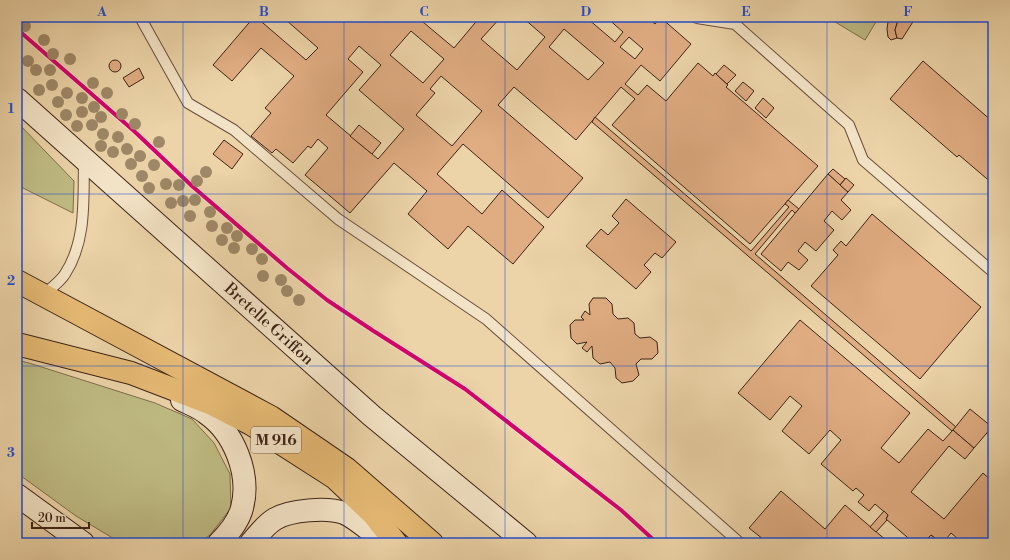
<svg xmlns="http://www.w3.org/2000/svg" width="1010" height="560" font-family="'Libre Bodoni',serif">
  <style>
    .green { fill: #bfbb83; stroke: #7e6f4c }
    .building { fill: #e0ac82; stroke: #3d2316; fill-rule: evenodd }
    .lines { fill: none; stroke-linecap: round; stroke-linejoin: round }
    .lane-casing { stroke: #694f3a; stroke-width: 12 }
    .secondary-casing { stroke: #3d2316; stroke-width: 24 }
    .highway-casing { stroke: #3d2316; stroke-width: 24 }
    .lane { stroke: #f3e3c6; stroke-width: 10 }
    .secondary { stroke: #f3e3c6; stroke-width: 22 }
    .highway { stroke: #e6ba74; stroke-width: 22 }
    .cycleway-casing { stroke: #f3e3c6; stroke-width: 6 }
    .cycleway { stroke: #d6006c; stroke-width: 4 }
    .tree { fill: #9e8867 }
    .grid { fill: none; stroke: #1d4ed8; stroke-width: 1; stroke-opacity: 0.55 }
    .labels { text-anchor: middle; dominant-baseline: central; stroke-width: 3; stroke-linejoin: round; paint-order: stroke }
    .shield { fill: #f3e3c6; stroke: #745d4b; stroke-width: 1 }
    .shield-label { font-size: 15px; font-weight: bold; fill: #3d2316 }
    .street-label { font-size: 16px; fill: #3d2316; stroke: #f3e3c6 }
    .neatline { fill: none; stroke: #1d4ed8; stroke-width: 1.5 }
    .grid-label { font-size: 13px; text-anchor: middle; font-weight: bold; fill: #1d4ed8 }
  </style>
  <rect width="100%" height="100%" fill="#ecd4a8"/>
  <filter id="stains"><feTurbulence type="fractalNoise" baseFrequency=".005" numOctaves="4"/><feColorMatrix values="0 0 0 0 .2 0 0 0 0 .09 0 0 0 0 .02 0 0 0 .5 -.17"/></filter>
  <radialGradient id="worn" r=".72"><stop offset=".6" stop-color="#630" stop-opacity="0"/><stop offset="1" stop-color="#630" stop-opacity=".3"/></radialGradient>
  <!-- green -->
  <g class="green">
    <polygon points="827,17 879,17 865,40"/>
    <polygon points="17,122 74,181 73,213 17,185"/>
    <polygon points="17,360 29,363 155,403 192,419 214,443 230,474 231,508 210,535 198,543 121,543 76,516 17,473"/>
  </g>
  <!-- building -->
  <g class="building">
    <path d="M254,17H256L306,60L318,48L286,20L288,17H417L454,48L480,17H501L481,39L517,70L545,37L522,17H589L588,19L615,42L623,32L606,17H647L655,24L660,17L691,44L660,81L641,65L625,84L638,95L647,85L666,101L698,63L713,76L715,73L716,74L728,85L726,87L818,166L750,244L612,125L635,99L621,87L576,140L514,87L498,105L583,178L548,218L463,144L437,174L482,214L502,190L544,227L513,264L468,226L448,249L408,214L427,191L394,163L350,213L305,175L328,148L318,139L311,148L308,146L293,163L276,149L272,153L251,136L271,113L265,108L294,76L261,48L232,81L213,65ZM564,29L604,63L588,80L549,47ZM411,31L444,59L423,83L390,55ZM629,37L643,49L635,59L620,47ZM359,46L381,65L359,90L404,129L378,159L326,115L363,72L348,59ZM441,76L482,111L452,146L416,115L435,93L430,89Z"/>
    <polygon points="891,17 899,17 895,30 897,38 891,40 888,37 887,29 888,22"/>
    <polygon points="899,17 916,17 902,39 897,38 895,30"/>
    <circle cx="115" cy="66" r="6"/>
    <polygon points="923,61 993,122 993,184 959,155 957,157 890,99"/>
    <polygon points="724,65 736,75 727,84 716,74"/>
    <polygon points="139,68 144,78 129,87 123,78"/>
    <polygon points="743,82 754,91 746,101 735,91"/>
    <polygon points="763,98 774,108 766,118 755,108"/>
    <polygon points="595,117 751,251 789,207 785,204 788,200 799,209 795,213 792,210 755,254 956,427 952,431 592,122"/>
    <polygon points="359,125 381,143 372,154 350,136"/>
    <polygon points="224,140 243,154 232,169 213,154"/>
    <polygon points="833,169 845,179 840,185 828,174"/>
    <polygon points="828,174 848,192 841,200 851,210 842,220 832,211 824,221 834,230 816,251 805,242 798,251 808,260 799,270 788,262 781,271 761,254"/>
    <polygon points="846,178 854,185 848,192 840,185"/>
    <polygon points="626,199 676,242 662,258 655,253 644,265 651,272 636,289 586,246 601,229 608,235 619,223 612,216"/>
    <polygon points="872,214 981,307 920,379 811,286 838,255 833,250 841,241 846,246"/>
    <polygon points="593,298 606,298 612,304 613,314 618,319 628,318 634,323 635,334 640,338 650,337 657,342 658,353 652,359 641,359 636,364 639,375 633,381 622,383 616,378 615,368 610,362 600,364 593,358 592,346 587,352 582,348 587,342 577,344 571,338 570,325 575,320 584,320 581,317 585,311 590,315 589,304"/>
    <polygon points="800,320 910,413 881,448 899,463 928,429 943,441 953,430 974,448 965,459 949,446 911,492 944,519 983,473 993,482 993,543 963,543 951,533 943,543 941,543 931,535 924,543 914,543 886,519 888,515 875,504 869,511 858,502 864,495 856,488 853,491 821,464 841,440 830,430 809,454 782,431 802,406 790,396 770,420 738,393"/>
    <polygon points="970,409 992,427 974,448 953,430"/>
    <polygon points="781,491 825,529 845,505 887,541 885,543 813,543 810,541 808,543 768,543 749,528"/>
    <polygon points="884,511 888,515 886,519 887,520 876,532 870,527"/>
    <polygon points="931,535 941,543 932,543 927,539"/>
  </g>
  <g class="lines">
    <defs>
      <g id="lane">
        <polyline points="140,17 188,103 234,130 338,219 486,319 740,543"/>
        <polyline points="695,17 697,18 735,24 849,125 863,160 993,272"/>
        <path d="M43,295C50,289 60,282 65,274C87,240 83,199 84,160"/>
      </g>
      <g id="secondary">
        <polyline points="17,99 372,416 526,543"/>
        <path d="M182,400C190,404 199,407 206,413C234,432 251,474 242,508C239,520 228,534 219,543"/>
        <polyline points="17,495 83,543"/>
        <path d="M251,543C258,535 265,525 275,519C290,510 327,507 344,513C358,519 373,534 386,543"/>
      </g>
      <g id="highway">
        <polyline points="17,281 271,417 347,469 432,543"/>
        <polyline points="17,344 131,373 212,404 251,424 335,478 373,514 396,543"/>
      </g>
    </defs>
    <!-- lane casing -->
    <use href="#lane" class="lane-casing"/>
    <!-- secondary casing -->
    <use href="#secondary" class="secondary-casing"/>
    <!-- highway casing -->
    <use href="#highway" class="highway-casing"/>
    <!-- lane -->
    <use href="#lane" class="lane"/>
    <!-- secondary -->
    <use href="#secondary" class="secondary"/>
    <!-- highway -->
    <use href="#highway" class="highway"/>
    <defs>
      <polyline id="cycleway" points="17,29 134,131 192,186 287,268 327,300 372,330 465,389 621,510 657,543"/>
    </defs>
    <!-- cycleway casing -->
    <use href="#cycleway" class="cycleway-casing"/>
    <!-- cycleway -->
    <use href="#cycleway" class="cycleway"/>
  </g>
  <!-- trees -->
  <g class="tree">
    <circle cx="25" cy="26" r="6"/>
    <circle cx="44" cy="40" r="6"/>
    <circle cx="53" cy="54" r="6"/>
    <circle cx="70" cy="59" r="6"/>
    <circle cx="28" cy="61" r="6"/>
    <circle cx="36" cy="70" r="6"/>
    <circle cx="50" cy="70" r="6"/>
    <circle cx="93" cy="83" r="6"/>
    <circle cx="52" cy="85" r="6"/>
    <circle cx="39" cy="90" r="6"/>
    <circle cx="67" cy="93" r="6"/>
    <circle cx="107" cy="93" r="6"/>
    <circle cx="82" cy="98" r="6"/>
    <circle cx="58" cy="102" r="6"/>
    <circle cx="94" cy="107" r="6"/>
    <circle cx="82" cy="112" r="6"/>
    <circle cx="122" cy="114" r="6"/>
    <circle cx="66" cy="115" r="6"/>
    <circle cx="101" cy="117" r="6"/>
    <circle cx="135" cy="124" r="6"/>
    <circle cx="92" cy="125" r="6"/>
    <circle cx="77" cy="126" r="6"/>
    <circle cx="103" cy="134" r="6"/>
    <circle cx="118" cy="137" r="6"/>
    <circle cx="159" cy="142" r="6"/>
    <circle cx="101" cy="146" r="6"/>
    <circle cx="127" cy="149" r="6"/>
    <circle cx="113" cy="152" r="6"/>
    <circle cx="140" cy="156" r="6"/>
    <circle cx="131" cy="164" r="6"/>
    <circle cx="154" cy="165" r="6"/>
    <circle cx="206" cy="172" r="6"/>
    <circle cx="142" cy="176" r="6"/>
    <circle cx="197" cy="181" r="6"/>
    <circle cx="166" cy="184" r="6"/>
    <circle cx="179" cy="185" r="6"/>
    <circle cx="149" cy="188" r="6"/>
    <circle cx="195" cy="200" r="6"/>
    <circle cx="183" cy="201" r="6"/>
    <circle cx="171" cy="203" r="6"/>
    <circle cx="210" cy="212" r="6"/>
    <circle cx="190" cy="216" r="6"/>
    <circle cx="212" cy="226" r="6"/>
    <circle cx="227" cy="228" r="6"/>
    <circle cx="237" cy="236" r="6"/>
    <circle cx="222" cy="240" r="6"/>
    <circle cx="234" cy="248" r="6"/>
    <circle cx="252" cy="249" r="6"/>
    <circle cx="262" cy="259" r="6"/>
    <circle cx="263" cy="276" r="6"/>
    <circle cx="281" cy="280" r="6"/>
    <circle cx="287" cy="291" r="6"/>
    <circle cx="299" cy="300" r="6"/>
  </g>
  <!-- grid -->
  <path class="grid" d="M183,17V543M344,17V543M505,17V543M666,17V543M827,17V543M17,194H993M17,366H993"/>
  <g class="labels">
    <!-- shield labels -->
    <rect class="shield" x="251" y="427" width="50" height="26" rx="3"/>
    <g class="shield-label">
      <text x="276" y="440">M 916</text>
    </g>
    <!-- street labels -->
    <g class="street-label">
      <text transform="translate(269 324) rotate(42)">Bretelle Griffon</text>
    </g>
  </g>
  <!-- margin -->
  <rect width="1010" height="560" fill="none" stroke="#ecd4a8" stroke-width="44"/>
  <!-- scale -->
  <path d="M32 522v6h57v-6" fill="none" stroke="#3d2316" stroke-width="2"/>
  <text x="38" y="522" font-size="12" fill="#3d2316" stroke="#f3e3c6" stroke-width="3" paint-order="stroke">20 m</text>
  <rect x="22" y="22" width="966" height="516" class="neatline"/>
  <g class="grid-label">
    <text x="102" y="16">A</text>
    <text x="264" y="16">B</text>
    <text x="424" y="16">C</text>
    <text x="586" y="16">D</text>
    <text x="746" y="16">E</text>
    <text x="908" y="16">F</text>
    <text x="11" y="113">1</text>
    <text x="11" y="285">2</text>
    <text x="11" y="457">3</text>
  </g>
  <rect width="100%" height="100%" filter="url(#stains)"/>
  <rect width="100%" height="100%" fill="url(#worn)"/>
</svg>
